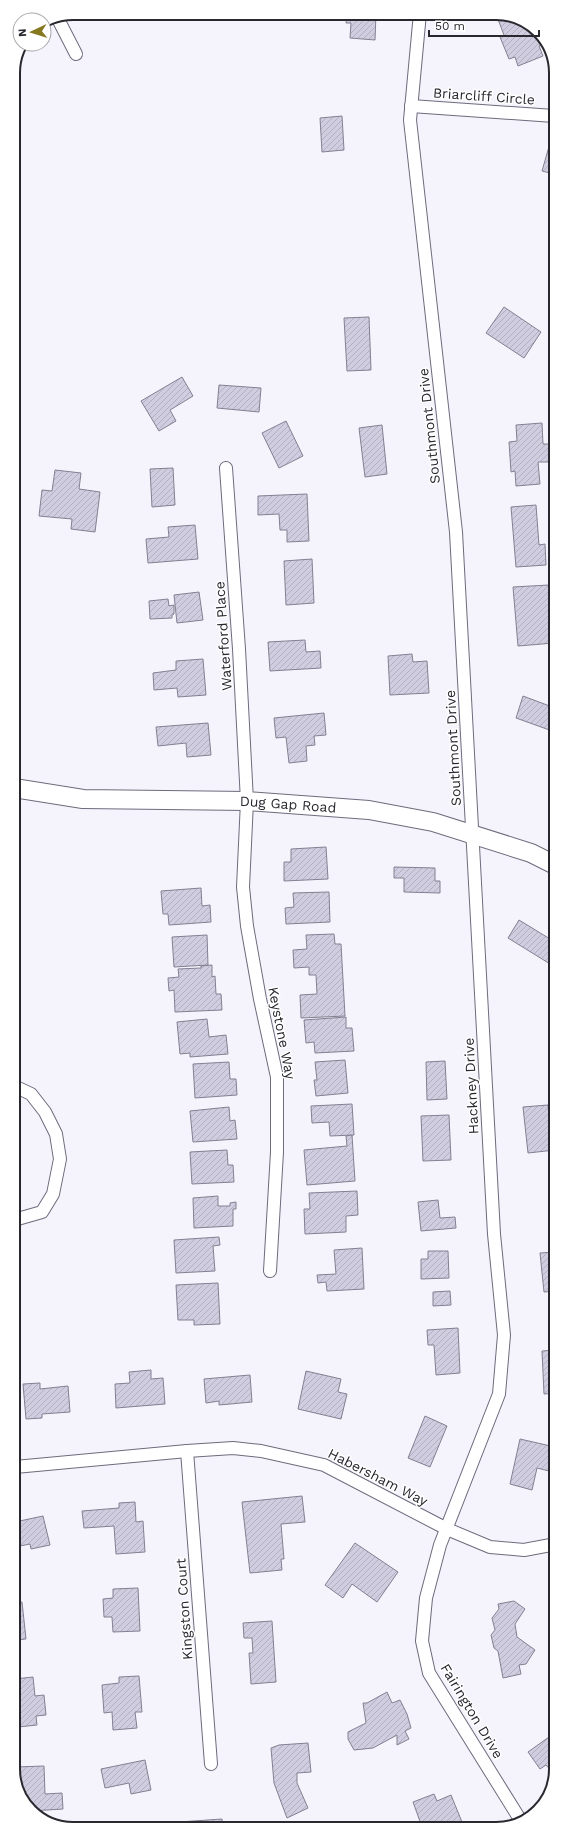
<svg xmlns="http://www.w3.org/2000/svg" width="569" height="1842" font-family="'Work Sans',sans-serif">
  <style>
    .building { fill: url(#building-hatch); stroke: #828091 }
    .lines { fill: none; stroke-linecap: round; stroke-linejoin: round }
    .street-casing { stroke: #6d6b7c; stroke-width: 14 }
    .secondary-casing { stroke: #6d6b7c; stroke-width: 20 }
    .street { stroke: #fff; stroke-width: 12 }
    .secondary { stroke: #fff; stroke-width: 18 }
    .labels { text-anchor: middle; dominant-baseline: central; stroke-width: 3; stroke-linejoin: round; paint-order: stroke }
    .street-label { font-size: 14px; fill: #29282f; stroke: #fff }
    .rim { fill: none; stroke: #29282f; stroke-width: 2 }
  </style>
  <defs>
    <pattern id="building-hatch" width="6" height="6" patternUnits="userSpaceOnUse"><rect width="6" height="6" fill="#cfcddf"/><path d="M-1 1l2-2M0 6l6-6M5 7l2-2" fill="none" stroke="#b2b0c0"/></pattern>
  </defs>
  <rect width="100%" height="100%" fill="#f5f4fc"/>
  <!-- building -->
  <g class="building">
    <polygon points="347,13 376,13 375,40 350,38 351,23 346,23"/>
    <polygon points="500,13 535,28 545,43 539,46 543,56 518,66 515,57 509,59 500,37 504,35 496,14"/>
    <polygon points="342,116 344,150 322,152 320,118"/>
    <polygon points="550,143 554,144 554,174 542,171"/>
    <polygon points="504,307 541,332 524,358 486,333"/>
    <polygon points="369,317 371,370 347,371 344,318"/>
    <polygon points="182,377 193,396 170,410 176,421 159,431 141,401"/>
    <polygon points="219,385 261,388 259,412 217,408"/>
    <polygon points="286,421 303,456 279,468 262,433"/>
    <polygon points="542,423 543,444 549,444 550,462 538,462 540,484 516,486 515,471 511,472 509,442 517,441 516,425"/>
    <polygon points="382,425 387,474 365,477 359,428"/>
    <polygon points="173,468 175,505 152,507 150,469"/>
    <polygon points="55,470 81,473 79,489 100,492 95,532 71,529 72,519 39,516 42,490 52,491"/>
    <polygon points="307,494 309,541 287,542 287,530 280,530 279,514 258,515 258,496"/>
    <polygon points="536,505 539,545 545,544 546,565 516,567 511,507"/>
    <polygon points="195,525 198,559 148,563 146,539 169,537 168,527"/>
    <polygon points="312,559 314,603 286,605 284,561"/>
    <polygon points="549,585 554,643 518,646 513,587"/>
    <polygon points="199,592 203,620 177,623 174,595"/>
    <polygon points="168,599 169,606 174,605 174,614 172,615 172,618 150,619 149,601"/>
    <polygon points="305,640 306,652 320,651 321,668 270,671 268,642"/>
    <polygon points="412,654 413,662 427,661 429,693 390,695 388,656"/>
    <polygon points="203,659 206,695 178,697 177,688 154,690 153,673 176,670 176,661"/>
    <polygon points="523,696 555,708 555,732 516,718"/>
    <polygon points="324,713 326,735 314,736 315,745 306,746 307,761 289,763 286,737 276,738 274,718"/>
    <polygon points="208,723 211,755 187,757 186,743 158,746 156,727"/>
    <polygon points="326,847 328,879 284,881 284,862 291,862 291,849"/>
    <polygon points="394,867 435,868 435,881 440,881 440,893 404,892 404,878 394,878"/>
    <polygon points="201,888 202,906 210,905 211,922 169,925 168,914 163,914 161,891"/>
    <polygon points="329,892 330,922 286,924 285,908 294,907 293,893"/>
    <polygon points="519,920 555,942 555,967 508,938"/>
    <polygon points="334,934 335,944 341,944 345,1016 301,1018 300,995 317,994 316,975 309,975 309,967 294,968 293,950 307,949 306,935"/>
    <polygon points="207,935 208,965 174,967 172,937"/>
    <polygon points="212,965 212,977 215,976 216,994 221,994 222,1010 175,1012 174,990 169,991 168,978 179,977 178,969 201,968 201,966"/>
    <polygon points="346,1017 346,1028 352,1028 354,1051 315,1053 314,1042 306,1043 304,1020"/>
    <polygon points="207,1019 209,1037 226,1035 228,1054 190,1057 190,1053 180,1054 177,1022"/>
    <polygon points="345,1060 348,1093 316,1096 314,1080 317,1080 315,1062"/>
    <polygon points="445,1061 447,1099 427,1100 426,1062"/>
    <polygon points="229,1062 230,1079 236,1079 237,1095 195,1098 193,1064"/>
    <polygon points="352,1104 354,1135 330,1136 329,1122 312,1123 311,1106"/>
    <polygon points="548,1105 551,1139 555,1139 555,1150 528,1153 523,1107"/>
    <polygon points="229,1107 230,1121 235,1120 237,1139 193,1142 190,1111"/>
    <polygon points="449,1115 451,1160 423,1161 421,1116"/>
    <polygon points="352,1135 355,1181 307,1185 304,1150 347,1146 346,1136"/>
    <polygon points="227,1150 228,1165 233,1165 234,1182 192,1184 190,1152"/>
    <polygon points="357,1191 358,1215 346,1216 346,1232 305,1234 304,1209 310,1209 309,1193"/>
    <polygon points="218,1196 218,1206 230,1206 230,1203 236,1202 236,1209 233,1209 233,1226 194,1228 193,1198"/>
    <polygon points="438,1200 440,1218 455,1217 456,1228 421,1231 418,1202"/>
    <polygon points="219,1237 220,1245 213,1246 215,1271 176,1273 174,1240"/>
    <polygon points="362,1248 364,1289 327,1291 326,1282 318,1283 317,1275 336,1274 334,1250"/>
    <polygon points="428,1251 448,1251 449,1278 421,1279 421,1259 428,1259"/>
    <polygon points="555,1252 555,1291 544,1292 540,1253"/>
    <polygon points="218,1283 220,1324 194,1325 194,1320 178,1320 176,1285"/>
    <polygon points="450,1291 451,1305 433,1306 433,1292"/>
    <polygon points="458,1328 460,1373 436,1375 434,1345 428,1345 427,1330"/>
    <polygon points="556,1350 556,1393 544,1394 542,1351"/>
    <polygon points="151,1370 151,1379 163,1378 165,1404 116,1408 115,1384 130,1383 129,1372"/>
    <polygon points="306,1371 341,1379 338,1392 347,1394 341,1419 298,1409"/>
    <polygon points="250,1375 252,1402 219,1405 219,1401 206,1403 204,1379"/>
    <polygon points="40,1383 40,1389 68,1386 70,1412 42,1414 42,1418 26,1419 23,1384"/>
    <polygon points="425,1416 447,1426 430,1467 408,1458"/>
    <polygon points="520,1439 555,1447 549,1471 537,1468 532,1490 510,1484"/>
    <polygon points="552,1492 556,1492 556,1510 550,1509"/>
    <polygon points="302,1496 305,1522 281,1524 284,1559 281,1559 282,1570 250,1573 242,1502"/>
    <polygon points="135,1502 136,1522 143,1521 145,1552 116,1554 114,1526 84,1528 82,1511 119,1508 119,1503"/>
    <polygon points="43,1516 50,1545 31,1549 30,1544 15,1547 15,1522"/>
    <polygon points="355,1543 398,1572 377,1602 352,1584 343,1598 325,1585"/>
    <polygon points="138,1588 140,1631 113,1632 112,1617 104,1617 103,1599 113,1598 113,1589"/>
    <polygon points="514,1601 525,1609 515,1624 517,1637 535,1650 526,1664 519,1665 521,1674 503,1678 498,1651 494,1648 491,1635 495,1630 492,1618 499,1609 498,1604"/>
    <polygon points="22,1602 26,1639 15,1640 15,1603"/>
    <polygon points="272,1621 276,1682 251,1684 249,1653 253,1653 252,1638 244,1638 243,1623"/>
    <polygon points="139,1676 142,1712 135,1712 137,1728 113,1730 112,1712 104,1713 102,1685 119,1683 119,1677"/>
    <polygon points="33,1677 35,1696 44,1695 46,1715 36,1716 37,1725 18,1727 15,1711 15,1679"/>
    <polygon points="387,1692 392,1703 400,1700 407,1714 411,1728 405,1731 409,1739 397,1745 397,1735 373,1748 354,1750 348,1739 348,1732 366,1723 363,1703 367,1703"/>
    <polygon points="556,1732 556,1769 553,1773 546,1765 540,1769 528,1752"/>
    <polygon points="308,1743 311,1772 297,1773 297,1783 308,1808 287,1818 274,1783 271,1748 279,1745"/>
    <polygon points="145,1760 151,1790 131,1794 129,1783 105,1788 101,1769"/>
    <polygon points="44,1766 45,1794 62,1793 63,1809 31,1811 17,1788 16,1767"/>
    <polygon points="434,1794 437,1801 451,1795 464,1827 422,1827 413,1802"/>
    <polygon points="222,1819 223,1828 180,1828 179,1822"/>
  </g>
  <g class="lines">
    <defs>
      <g id="street">
        <polyline points="420,13 410,120 456,532 494,1234 504,1335 499,1394 440,1545 426,1598 422,1641 429,1673 521,1821"/>
        <polyline points="58,19 76,54"/>
        <polyline points="411,106 554,116"/>
        <polyline points="226,468 239,649 247,801 243,887 247,926 260,999 277,1077 277,1152 270,1271"/>
        <polyline points="14,1086 31,1094 45,1112 56,1134 60,1159 53,1194 42,1212 14,1220"/>
        <polyline points="187,1451 211,1764"/>
        <polyline points="15,1467 187,1451 233,1448 261,1451 324,1465 447,1529 490,1547 524,1550 556,1544"/>
      </g>
      <g id="secondary">
        <path id="s1" d="M14,788L83,799L247,801L369,810L433,822L531,853L555,865"/>
      </g>
    </defs>
    <!-- street casing -->
    <use href="#street" class="street-casing"/>
    <!-- secondary casing -->
    <use href="#secondary" class="secondary-casing"/>
    <!-- street -->
    <use href="#street" class="street"/>
    <!-- secondary -->
    <use href="#secondary" class="secondary"/>
  </g>
  <g class="labels">
    <!-- street labels -->
    <g class="street-label">
      <text transform="translate(484 96) rotate(4)">Briarcliff Circle</text>
      <text transform="translate(429 426) rotate(-96)">Southmont Drive</text>
      <text transform="translate(223 636) rotate(-94)">Waterford Place</text>
      <text transform="translate(453 748) rotate(-93)">Southmont Drive</text>
      <text stroke="none"><textPath href="#s1" startOffset="275">Dug Gap Road</textPath></text>
      <text transform="translate(282 1033) rotate(79)">Keystone Way</text>
      <text transform="translate(471 1086) rotate(-93)">Hackney Drive</text>
      <text transform="translate(378 1477) rotate(27)">Habersham Way</text>
      <text transform="translate(184 1609) rotate(-94)">Kingston Court</text>
      <text transform="translate(472 1711) rotate(59)">Fairington Drive</text>
    </g>
  </g>
  <!-- crop -->
  <path d="M0 0H569V1842H0ZM73 20H496A53 53 0 0 1 549 73V1769A53 53 0 0 1 496 1822H73A53 53 0 0 1 20 1769V73A53 53 0 0 1 73 20Z" fill="#fff" fill-rule="evenodd"/>
  <path class="rim" d="M73 20H496A53 53 0 0 1 549 73V1769A53 53 0 0 1 496 1822H73A53 53 0 0 1 20 1769V73A53 53 0 0 1 73 20Z"/>
  <!-- north arrow -->
  <g transform="translate(32 32) rotate(266)"><circle r="19" fill="#ffffff" stroke="#a9a9ac"/>
  <path d="M0-3L7 15L0 10L-7 15Z" fill="#85781d"/>
  <text y="-6" font-size="11" font-weight="bold" text-anchor="middle" fill="#29282f">N</text>
  </g>
  <!-- scale -->
  <path d="M429 30v6h110v-6" fill="none" stroke="#29282f" stroke-width="2"/>
  <text x="435" y="30" font-size="12" fill="#29282f" stroke="#ffffff" stroke-width="3" paint-order="stroke">50 m</text>
</svg>
